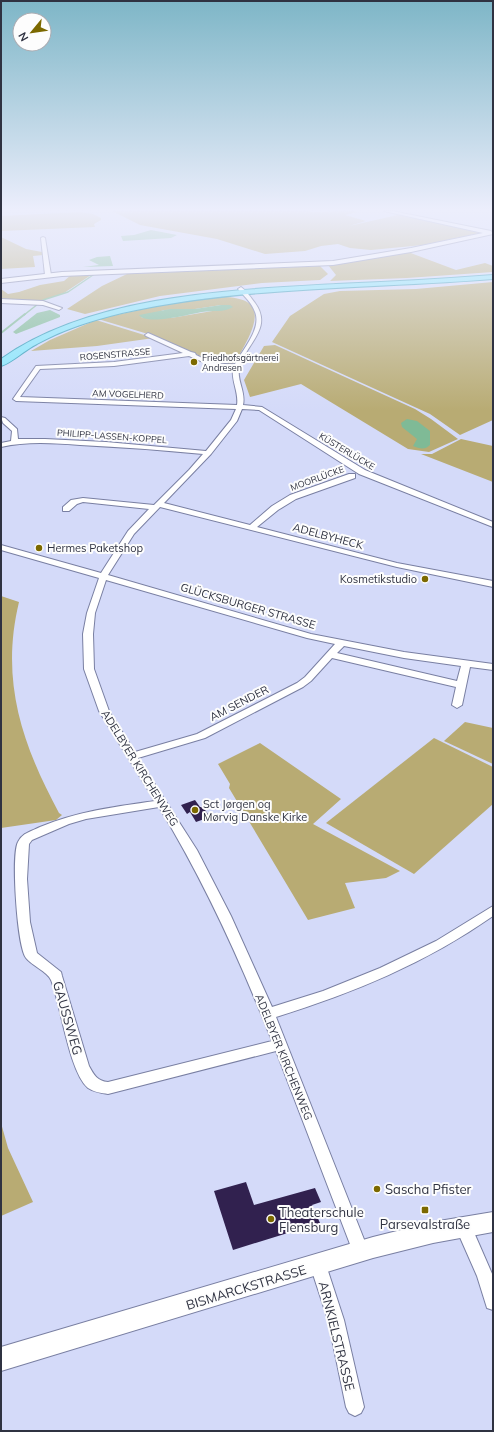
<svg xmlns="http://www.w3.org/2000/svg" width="494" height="1432" font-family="Mulish,sans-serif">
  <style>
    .green { fill: #b8ab73; fill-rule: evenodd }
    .water { fill: #7fba96 }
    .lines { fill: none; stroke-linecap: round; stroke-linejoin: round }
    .stream-far1 { stroke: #7fba96; stroke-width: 1.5 }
    .stream { stroke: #7fba96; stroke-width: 2 }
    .building { fill: #31214f }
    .minor-casing { stroke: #797fa2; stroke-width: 2 }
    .tertiary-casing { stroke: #797fa2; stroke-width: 2 }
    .secondary-casing { stroke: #797fa2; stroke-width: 2 }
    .primary-casing { stroke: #329cb8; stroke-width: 2 }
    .minor { fill: #fff; fill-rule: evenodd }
    .tertiary { fill: #fff; fill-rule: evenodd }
    .secondary { fill: #fff; fill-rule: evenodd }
    .primary { fill: #85e6fb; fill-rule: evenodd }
    .poi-dot { fill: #7c6900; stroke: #fdfdfd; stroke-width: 1.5 }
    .labels { text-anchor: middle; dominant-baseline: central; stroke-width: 4; stroke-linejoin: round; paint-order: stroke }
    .far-street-label { font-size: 9px; fill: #2f3241; stroke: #fdfdfd }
    .far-poi-label { font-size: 9px; fill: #2f3241; stroke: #fdfdfd; text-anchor: start }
    .street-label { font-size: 11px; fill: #2f3241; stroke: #fdfdfd }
    .poi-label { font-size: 11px; fill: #2f3241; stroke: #fdfdfd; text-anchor: start }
    .near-street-label { font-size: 13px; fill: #2f3241; stroke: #fdfdfd }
    .near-poi-label { font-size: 13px; fill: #2f3241; stroke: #fdfdfd; text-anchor: start }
  </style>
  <rect width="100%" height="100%" fill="#d4daf9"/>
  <!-- green -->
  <g class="green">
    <polygon points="112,211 308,211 311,212 353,211 357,212 345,215 366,221 349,226 402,214 480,233 423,245 371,250 350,248 338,244 321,246 305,251 265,254 217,239 140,225"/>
    <polygon points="80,212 93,214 101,218 101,220 94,224 95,227 1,231 1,216"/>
    <polygon points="1,237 26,249 42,252 43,255 33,256 35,267 1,269"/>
    <polygon points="408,252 456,270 485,263 493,266 493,272 407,278 330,281 336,275 328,265 331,264"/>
    <polygon points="320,266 328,274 320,280 262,283 160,296 85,314 67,309 102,286 127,274"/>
    <polygon points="71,275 91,275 64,293 37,302 1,300 1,289 8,294 19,292 40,285 64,281"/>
    <polygon points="493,282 493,420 460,435 430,414 272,342 290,316 324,294 340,291 416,289"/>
    <path d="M219,297C276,296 252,332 235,363L231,364L214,362L158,337L98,319L162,305ZM221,305L230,308L171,318H141L164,310L195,309Z"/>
    <polygon points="96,320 154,338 97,346 31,351 50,340"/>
    <polygon points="275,345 415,409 431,419 458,439 429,452 408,449 301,384 250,397 244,380 264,346"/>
    <polygon points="461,439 493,446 493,482 421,454 432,454"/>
    <path d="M1,596L19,602C0,681 22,744 59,813L62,815L56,820L1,828Z"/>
    <polygon points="465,722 493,728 493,764 444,741"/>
    <polygon points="434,738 493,767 493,804 414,874 326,823"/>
    <polygon points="260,743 341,799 313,824 400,871 386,878 345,883 355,908 308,920 229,788 230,784 218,764"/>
    <polygon points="1,1123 8,1148 33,1202 1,1216"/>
  </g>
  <!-- water -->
  <g class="water">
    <polygon points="151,230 177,235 171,238 123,241 121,236 134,235"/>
    <polygon points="110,256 113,266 83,267 99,265 89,260 97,257"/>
    <path d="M221,305H230L233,307C224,313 212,310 202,312C190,314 147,326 139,315L170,309H195Z"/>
    <polygon points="50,310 60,315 60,317 16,334 13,332 37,313"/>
    <path d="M407,419L417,421L430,431V445C425,450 420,449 413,446L417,439L402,427L401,423Z"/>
  </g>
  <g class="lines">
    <!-- stream-far1 -->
    <polyline class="stream-far1" points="24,315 43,300 68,292 93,275"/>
    <!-- stream -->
    <polyline class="stream" points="1,333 25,314"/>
  </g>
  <!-- building -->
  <g class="building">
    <polygon points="195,800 200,807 203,807 210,817 196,822 190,812 187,814 181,805"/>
    <polygon points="246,1182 254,1205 315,1188 321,1202 312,1205 320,1223 233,1250 214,1191"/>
  </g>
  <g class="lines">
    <defs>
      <g id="minor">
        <polygon points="43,237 45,238 51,275 48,277 45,275 41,238"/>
        <path d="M241,287C247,291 251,298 255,303C274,329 244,345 239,369C237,381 246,392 243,405L262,407L365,470L493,522V527L359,474L259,410L242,409L237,421L211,454L164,503L250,525L272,506L290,495L349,474H355V478L296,499L278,510L257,527L397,563L493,581V587L397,567L160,507L134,534L108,575L311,634L404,652L493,664V670L470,667L462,705L457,708L452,705L456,687L332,658L311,681L303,687L205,738L138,758L197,850L231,916L272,1007L323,991L380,968L436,941L493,906V916C426,963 353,993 276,1017L369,1252L367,1257L361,1260L355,1257L353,1252L276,1051L108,1094C101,1093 94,1092 88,1088C69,1072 61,1005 51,980C47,971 32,966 26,958C17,946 11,855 18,842C22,833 32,831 40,827C79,811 114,807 155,801L99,711L84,669L83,634L87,613L99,578L1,550V545L101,573L128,531L149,509L83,502L77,504L69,511H63V507L71,500L83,498L154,505L189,470L203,454C162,450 121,447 80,445C54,443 27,441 1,447V443L11,441L12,431L3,423L1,417L5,418L17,429L18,439H45L106,442L206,451L231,420L236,409L16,401L13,399L36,366L114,362L183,353L146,336L145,335L148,333L191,352L195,353L196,355C211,362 218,365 235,364C242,350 262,329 255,312C252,303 244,296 238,289ZM189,356L217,368H233C231,381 239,392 237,405L20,397L40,369L114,366ZM106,580L307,638L335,644L305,677L297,683L197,734L135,752L109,711L94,669L93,634L95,613ZM344,646L404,658L461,666L457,681L337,653ZM159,807C204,881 240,960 272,1041L108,1082C97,1081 94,1075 89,1066L62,976L61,972L37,953L30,922L27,879L29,844L32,840L69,824L86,819Z"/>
        <polygon points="1,299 43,301 62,308 59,310 43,305 1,303"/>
        <polygon points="463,1219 469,1221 493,1276 493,1310 487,1308 477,1276 455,1226 457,1221"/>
        <polygon points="318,1257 324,1259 326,1265 344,1320 364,1407 361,1413 355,1416 349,1413 346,1407 328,1320 310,1265 312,1259"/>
      </g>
      <polygon id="tertiary" points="384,211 392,211 491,231 493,234 411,252 333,265 62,276 1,283 1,279 62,272 333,261 411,248 483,233"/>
      <polygon id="secondary" points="493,1212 493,1232 433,1243 373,1258 1,1371 1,1347 373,1237 433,1222"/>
      <path id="primary" d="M493,275V279C370,289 243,286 122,313C93,320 64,329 37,344C26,349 12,363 1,366V359C91,295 229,290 336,284C388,282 441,279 493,275Z"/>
    </defs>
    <!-- minor casing -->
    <use href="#minor" class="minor-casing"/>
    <!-- tertiary casing -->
    <use href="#tertiary" class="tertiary-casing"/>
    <!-- secondary casing -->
    <use href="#secondary" class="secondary-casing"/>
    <!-- primary casing -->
    <use href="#primary" class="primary-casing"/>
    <!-- minor -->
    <use href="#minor" class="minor"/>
    <!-- tertiary -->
    <use href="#tertiary" class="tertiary"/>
    <!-- secondary -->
    <use href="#secondary" class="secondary"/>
    <!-- primary -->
    <use href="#primary" class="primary"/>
  </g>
  <!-- sky -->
  <linearGradient id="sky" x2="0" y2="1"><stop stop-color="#7eb6c7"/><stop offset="0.51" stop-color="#eceefc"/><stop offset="1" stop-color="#eceefc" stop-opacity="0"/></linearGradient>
  <rect width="494" height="411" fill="url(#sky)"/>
  <!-- markers -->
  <g class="poi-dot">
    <circle cx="194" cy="362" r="4"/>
    <circle cx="39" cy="548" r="4"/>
    <circle cx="425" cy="579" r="4"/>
    <circle cx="195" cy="810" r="4"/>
    <circle cx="377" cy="1189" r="4"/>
    <rect x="421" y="1206" width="8" height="8" rx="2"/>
    <circle cx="271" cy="1219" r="4"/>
  </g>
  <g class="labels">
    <!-- far-street labels -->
    <g class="far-street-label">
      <text transform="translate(115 354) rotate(-5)">ROSENSTRASSE</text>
      <text transform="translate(128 394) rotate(2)">AM VOGELHERD</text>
      <text transform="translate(112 436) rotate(4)">PHILIPP-LASSEN-KOPPEL</text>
      <text transform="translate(347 451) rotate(31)">KÜSTERLÜCKE</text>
      <text transform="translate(317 478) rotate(-20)">MOORLÜCKE</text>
    </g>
    <!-- far-poi labels -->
    <g class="far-poi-label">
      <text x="202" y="357">Friedhofsgärtnerei<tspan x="202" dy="10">Andresen</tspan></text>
    </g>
    <!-- street labels -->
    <g class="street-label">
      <text transform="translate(328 536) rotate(15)">ADELBYHECK</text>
      <text transform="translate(248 606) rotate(16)">GLÜCKSBURGER STRASSE</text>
      <text transform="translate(239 703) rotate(-27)">AM SENDER</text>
      <text transform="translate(140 768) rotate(58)">ADELBYER KIRCHENWEG</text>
      <text transform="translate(284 1057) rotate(68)">ADELBYER KIRCHENWEG</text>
    </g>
    <!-- poi labels -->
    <g class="poi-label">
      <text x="47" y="548">Hermes Paketshop</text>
      <text x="417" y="579" text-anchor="end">Kosmetikstudio</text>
      <text x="203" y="804">Sct Jørgen og<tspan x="203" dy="13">Mørvig Danske Kirke</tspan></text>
    </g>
    <!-- near-street labels -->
    <g class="near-street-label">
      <text transform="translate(68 1018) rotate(74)">GAUSSWEG</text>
      <text transform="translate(246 1287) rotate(-17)">BISMARCKSTRASSE</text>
      <text transform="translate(337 1336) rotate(76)">ARNKIELSTRASSE</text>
    </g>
    <!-- near-poi labels -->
    <g class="near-poi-label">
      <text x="385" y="1189">Sascha Pfister</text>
      <text x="279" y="1212">Theaterschule<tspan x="279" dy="15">Flensburg</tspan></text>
      <text x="425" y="1224" text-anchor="middle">Parsevalstraße</text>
    </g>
  </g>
  <!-- border -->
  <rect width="494" height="1432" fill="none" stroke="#2f3241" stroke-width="4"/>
  <!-- north arrow -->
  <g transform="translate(32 32) rotate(241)"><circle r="19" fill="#fdfdfd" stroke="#abacb2"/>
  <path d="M0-3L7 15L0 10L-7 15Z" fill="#7c6900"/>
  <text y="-6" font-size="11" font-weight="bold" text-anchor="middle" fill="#2f3241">N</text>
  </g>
</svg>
